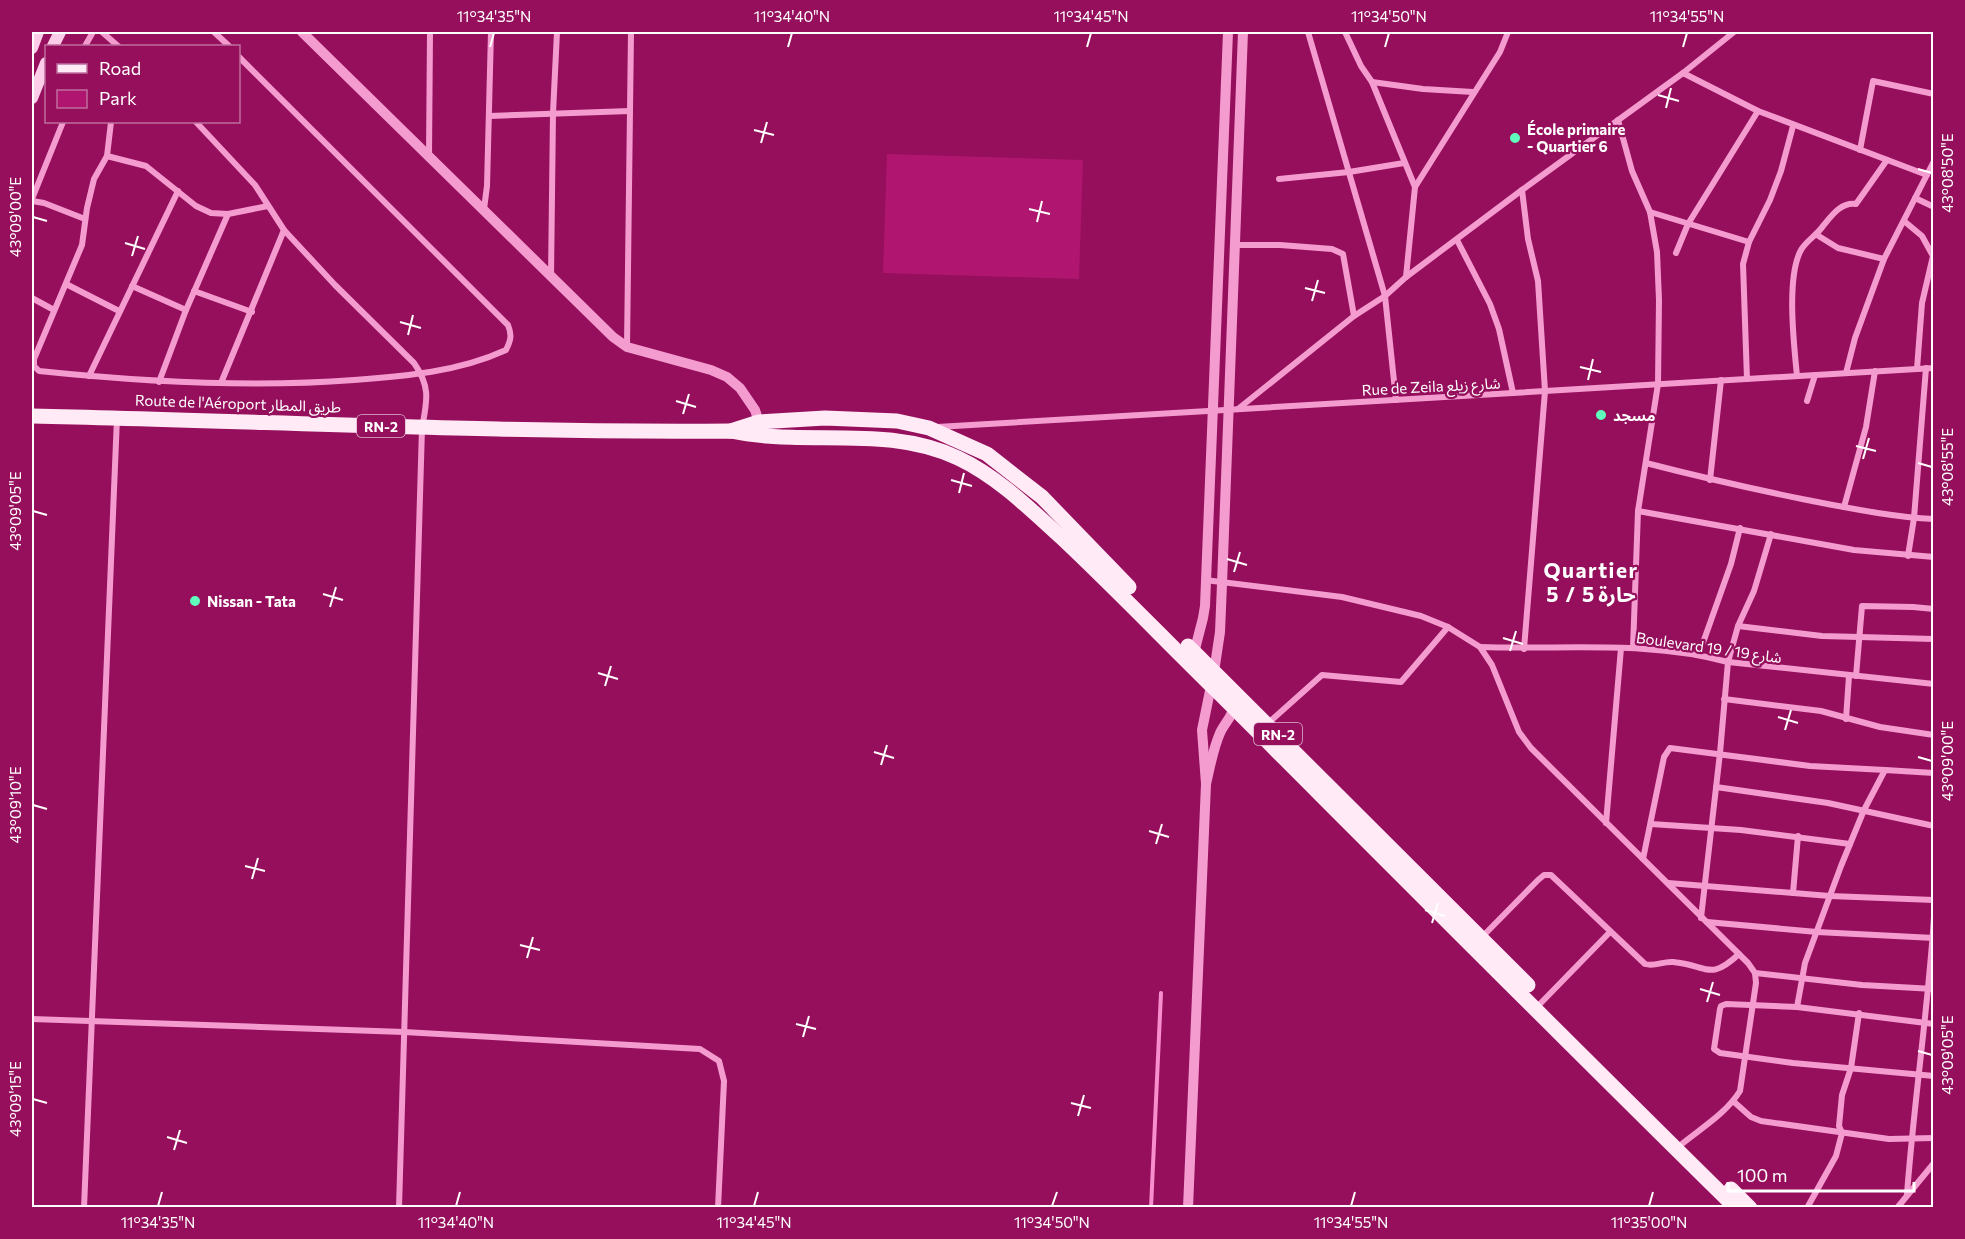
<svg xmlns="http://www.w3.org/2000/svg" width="1965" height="1239" font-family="Commissioner,'Noto Sans Arabic',sans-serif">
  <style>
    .green { fill: #b01670 }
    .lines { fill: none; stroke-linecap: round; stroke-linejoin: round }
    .stream { stroke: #f88ece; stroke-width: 4 }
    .minor { stroke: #f49cd0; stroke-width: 6 }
    .tertiary { stroke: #f49cd0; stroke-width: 10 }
    .secondary { stroke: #fdcce8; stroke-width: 12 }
    .primary { stroke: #ffeaf5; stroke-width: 15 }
    .ticks { fill: none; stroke: #fff; stroke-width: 2 }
    .poi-dot { fill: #60ffbb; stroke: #950f5c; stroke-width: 2 }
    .labels { text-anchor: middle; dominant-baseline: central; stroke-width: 4.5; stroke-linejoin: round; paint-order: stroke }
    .shield { fill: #950f5c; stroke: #dfb7ce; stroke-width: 1.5 }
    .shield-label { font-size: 14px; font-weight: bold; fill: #fff }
    .poi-label { font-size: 15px; font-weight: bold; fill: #fff; stroke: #950f5c; text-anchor: start }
    .street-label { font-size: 15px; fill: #fff; stroke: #950f5c }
    .district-label { font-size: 21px; font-weight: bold; letter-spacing: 1.5px; fill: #fff; stroke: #950f5c }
    .neatline { fill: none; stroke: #fff; stroke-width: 2 }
    .ticks-label { font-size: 15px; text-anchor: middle; fill: #fff }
  </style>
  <rect width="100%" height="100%" fill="#950f5c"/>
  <!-- green -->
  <polygon class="green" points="887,154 1083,160 1079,279 883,273"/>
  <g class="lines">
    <!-- stream -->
    <polyline class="stream" points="1151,1208 1161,993"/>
    <!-- minor -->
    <g class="minor">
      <polyline points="102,32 118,46"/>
      <polyline points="214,32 229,46"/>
      <polyline points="1308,32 1385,296 1396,400"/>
      <polyline points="1345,32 1361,66 1372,82 1415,187"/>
      <polyline points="85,46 93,32"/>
      <path d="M238,56L508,325C512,335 511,340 506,350C458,372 406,376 354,380C249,388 144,382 39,371L34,366V359L82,245L87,208L94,179L107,156L146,166L196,206L211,213L228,214L268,206"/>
      <polyline points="1683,73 1758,111 1927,175"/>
      <polyline points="1372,82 1423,89 1473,92"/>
      <polyline points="490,116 630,111"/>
      <polyline points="1618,120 1632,171 1650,212 1657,252 1659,300 1658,384 1638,511 1633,648"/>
      <path d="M196,122L255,185L284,230L335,285L414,363C431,387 427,401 422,428L399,1208"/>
      <polyline points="1860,150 1873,81 1934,94"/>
      <polyline points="107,156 111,122"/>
      <polyline points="429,156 430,32"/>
      <polyline points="1279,179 1349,172 1404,163"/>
      <polyline points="1522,190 1528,239 1538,281 1545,391 1524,649"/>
      <polyline points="1915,198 1934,207"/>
      <polyline points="32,199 63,122"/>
      <polyline points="32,201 44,203 85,219"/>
      <polyline points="484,209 487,186 491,32"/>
      <polyline points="1650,212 1749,242"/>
      <polyline points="1904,221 1922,236 1933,256 1922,303 1917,369"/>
      <polyline points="1817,235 1838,248 1884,259"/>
      <polyline points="1457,240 1490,304 1499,329 1513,393"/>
      <polyline points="1235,245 1280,245 1332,249 1343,254 1354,316"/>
      <polyline points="1676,253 1688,224 1758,111"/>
      <polyline points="551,277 553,113 557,32"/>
      <polyline points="1406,277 1415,187 1500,52 1508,32"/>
      <polyline points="66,284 119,311"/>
      <polyline points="132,286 186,310"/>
      <polyline points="194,291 252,312"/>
      <polyline points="32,298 54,310"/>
      <polyline points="627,347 631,32"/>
      <polyline points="1846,373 1855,338 1884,259 1934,161"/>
      <polyline points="89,376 178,191"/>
      <path d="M1797,376C1794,345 1786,277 1801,250C1806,241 1817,235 1823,226C1832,215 1841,202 1856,204L1887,160"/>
      <polyline points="1747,379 1743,264 1749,242 1770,200 1781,171 1793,126"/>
      <polyline points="159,382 186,310 228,214"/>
      <polyline points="221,383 284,230"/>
      <polyline points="1807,401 1815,375"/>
      <polyline points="1238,409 1354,316 1385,296 1406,277 1522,190 1683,73 1734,32"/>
      <polyline points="937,427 1934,368"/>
      <path d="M1646,463C1700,477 1753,489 1807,500C1849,508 1891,517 1934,519"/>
      <polyline points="1710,480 1721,380"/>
      <polyline points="1844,507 1866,427 1875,371"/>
      <polyline points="1638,511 1854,550 1934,557"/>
      <polyline points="1908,556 1914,518 1926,368"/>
      <path d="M1205,580L1342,597L1421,616L1448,627L1480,647L1492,665L1519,732L1531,748L1748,963L1755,973L1756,983L1740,1091C1725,1115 1698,1130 1677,1148"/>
      <polyline points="1738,626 1822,636 1934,639"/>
      <path d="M1480,647C1563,650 1648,640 1728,662L1934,684"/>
      <polyline points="1699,654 1731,564 1740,528"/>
      <polyline points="1856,676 1862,606 1913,607 1934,609"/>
      <polyline points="1724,699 1821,711 1880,727 1934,735"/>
      <polyline points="1846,719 1849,676"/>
      <polyline points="1266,725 1322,675 1401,682 1448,627"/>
      <polyline points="1716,787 1828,803 1934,826"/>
      <polyline points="1606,823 1621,648"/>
      <polyline points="1651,824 1741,830 1850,844"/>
      <polyline points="1643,859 1664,757 1670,748 1810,766 1885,770"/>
      <polyline points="1668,883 1830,896 1934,900"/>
      <polyline points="1793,893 1798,836"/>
      <polyline points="1701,918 1720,753 1728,662 1738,626 1754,591 1771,534"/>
      <polyline points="1707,922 1817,932 1934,938"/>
      <path d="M1482,937L1538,880L1544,875H1551L1645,964C1655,967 1663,961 1673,962C1708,965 1709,982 1739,954"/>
      <polyline points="1755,973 1862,985 1934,989"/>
      <polyline points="1797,1007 1805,963 1841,866 1864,810 1885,770 1934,773"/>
      <polyline points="1536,1008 1610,932"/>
      <polyline points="32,1019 404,1032 700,1049 719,1061 724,1081 718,1208"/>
      <polyline points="1934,1024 1797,1007 1726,1004 1721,1006 1720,1009 1714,1049 1720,1053 1793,1063 1934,1076"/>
      <polyline points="1733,1101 1751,1117 1761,1121 1889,1139 1934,1138"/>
      <path d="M1907,1194C1914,1101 1928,1010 1934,917"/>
      <polyline points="84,1208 117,418"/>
      <polyline points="1807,1208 1836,1156 1842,1133 1839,1126 1842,1095 1851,1068 1859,1013"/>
      <polyline points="1897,1208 1934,1163"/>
    </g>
    <!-- tertiary -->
    <g class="tertiary">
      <polyline points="302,32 613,337 627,347 711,370 727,377 740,388 755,410 759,422 759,429"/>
      <polyline points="1195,656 1194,653 1203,618 1205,606 1228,32"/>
      <polyline points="1212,673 1214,672 1220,632 1222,584 1243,32"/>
      <path d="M1206,784C1210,767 1213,749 1220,733C1225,722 1235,714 1234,703"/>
      <polyline points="1188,1208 1206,784 1202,730 1211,686 1216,686"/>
    </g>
    <!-- secondary -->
    <g class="secondary">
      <polyline points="53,46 60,32"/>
      <polyline points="32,48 38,32"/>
      <polyline points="32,98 46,63"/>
    </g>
    <!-- primary -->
    <g class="primary">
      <path d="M32,416C265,421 498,433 731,431C806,447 886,424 958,458C998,477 1030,509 1062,538C1115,588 1165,640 1217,691C1390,864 1562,1037 1736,1208"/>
      <polyline points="731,431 759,422 825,418 897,421 929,428 987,454 1042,497 1129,587"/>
      <polyline points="1188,646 1528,985"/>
      <polyline points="1731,1189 1750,1208"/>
    </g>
  </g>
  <!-- ticks -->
  <path class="ticks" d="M490,47L494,33M788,47L792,33M1087,47L1091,33M1385,47L1389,33M1683,47L1687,33M1658,95L1679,101M1666,108L1671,88M754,130L774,135M761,143L767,122M1918,169L1932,173M1029,209L1050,214M33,217L47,221M1037,222L1042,201M125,243L145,249M132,256L138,236M1305,288L1325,293M1312,301L1318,280M400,322L421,328M408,335L413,315M1580,367L1601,372M1588,380L1593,359M676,401L696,407M683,414L689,394M1856,446L1876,451M1863,459L1869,438M1918,463L1932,467M951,480L972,486M959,493L964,473M33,511L47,515M1227,559L1247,565M1234,572L1240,552M323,594L343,600M330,607L336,587M1503,638L1523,644M1510,651L1516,631M598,673L618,679M605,686L611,666M1778,717L1798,723M1785,730L1791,710M874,752L894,758M1918,757L1932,761M881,765L887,745M33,805L47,809M1149,831L1169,837M1156,844L1162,824M245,866L265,871M252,879L258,858M1425,910L1445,916M1432,923L1438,903M520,945L540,950M527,958L533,937M1700,989L1720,995M1707,1002L1713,982M796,1024L816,1029M803,1037L809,1016M1918,1051L1932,1055M33,1099L47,1103M1071,1103L1091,1108M1078,1116L1084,1095M167,1137L187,1143M174,1150L180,1130M158,1206L162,1192M456,1206L460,1192M754,1206L758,1192M1052,1206L1057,1192M1351,1206L1355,1192M1649,1206L1653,1192"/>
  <!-- markers -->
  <g class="poi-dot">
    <circle cx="1515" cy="138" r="6"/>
    <circle cx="1601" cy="415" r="6"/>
    <circle cx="195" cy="601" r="6"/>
  </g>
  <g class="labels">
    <!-- shield labels -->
    <g class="shield">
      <rect x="357" y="415" width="48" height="22" rx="4.5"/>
      <rect x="1254" y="723" width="48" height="22" rx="4.5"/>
    </g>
    <g class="shield-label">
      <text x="381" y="426">RN-2</text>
      <text x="1278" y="734">RN-2</text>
    </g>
    <!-- poi labels -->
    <g class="poi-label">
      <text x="1527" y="129">École primaire<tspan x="1527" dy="17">- Quartier 6</tspan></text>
      <text x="1613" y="415">مسجد</text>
      <text x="207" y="601">Nissan - Tata</text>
    </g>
    <!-- street labels -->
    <g class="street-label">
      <text transform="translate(1431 386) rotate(-3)">Rue de Zeila شارع زيلع</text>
      <text transform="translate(238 403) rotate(2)">Route de l'Aéroport طريق المطار</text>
      <text transform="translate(1709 647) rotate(8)">Boulevard 19 / شارع 19</text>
    </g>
    <!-- district labels -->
    <g class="district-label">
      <text x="1591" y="569">Quartier<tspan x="1591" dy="24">5 / حارة 5</tspan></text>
    </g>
  </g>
  <!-- border -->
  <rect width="1965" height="1239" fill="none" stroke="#950f5c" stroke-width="66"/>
  <!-- legend -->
  <rect x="45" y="45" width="195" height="78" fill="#950f5c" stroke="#bf6f9d" stroke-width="1.5"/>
  <rect x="57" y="64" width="30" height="9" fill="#ffeaf5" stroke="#bf6f9d" stroke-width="1.5"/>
  <text x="99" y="75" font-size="18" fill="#ffffff">Road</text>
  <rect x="57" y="90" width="30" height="18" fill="#b01670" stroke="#bf6f9d" stroke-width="1.5"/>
  <text x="99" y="105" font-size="18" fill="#ffffff">Park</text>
  <!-- scale -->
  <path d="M1728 1182v9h186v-9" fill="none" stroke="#ffffff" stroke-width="3"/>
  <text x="1737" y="1182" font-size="18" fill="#ffffff" stroke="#950f5c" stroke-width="4.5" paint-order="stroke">100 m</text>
  <rect x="33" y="33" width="1899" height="1173" class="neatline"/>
  <g class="ticks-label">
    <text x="494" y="22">11°34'35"N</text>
    <text x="792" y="22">11°34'40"N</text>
    <text x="1091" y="22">11°34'45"N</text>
    <text x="1389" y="22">11°34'50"N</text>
    <text x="1687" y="22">11°34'55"N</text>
    <text transform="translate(1948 173) rotate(-90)" y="5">43°08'50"E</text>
    <text transform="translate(16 217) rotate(-90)" y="5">43°09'00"E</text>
    <text transform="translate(1948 467) rotate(-90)" y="5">43°08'55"E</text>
    <text transform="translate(16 511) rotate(-90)" y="5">43°09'05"E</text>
    <text transform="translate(1948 761) rotate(-90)" y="5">43°09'00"E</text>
    <text transform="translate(16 805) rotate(-90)" y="5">43°09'10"E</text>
    <text transform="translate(1948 1055) rotate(-90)" y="5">43°09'05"E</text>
    <text transform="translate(16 1099) rotate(-90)" y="5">43°09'15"E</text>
    <text x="158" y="1228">11°34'35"N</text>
    <text x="456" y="1228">11°34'40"N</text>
    <text x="754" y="1228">11°34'45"N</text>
    <text x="1052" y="1228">11°34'50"N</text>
    <text x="1351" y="1228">11°34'55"N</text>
    <text x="1649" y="1228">11°35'00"N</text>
  </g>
</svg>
